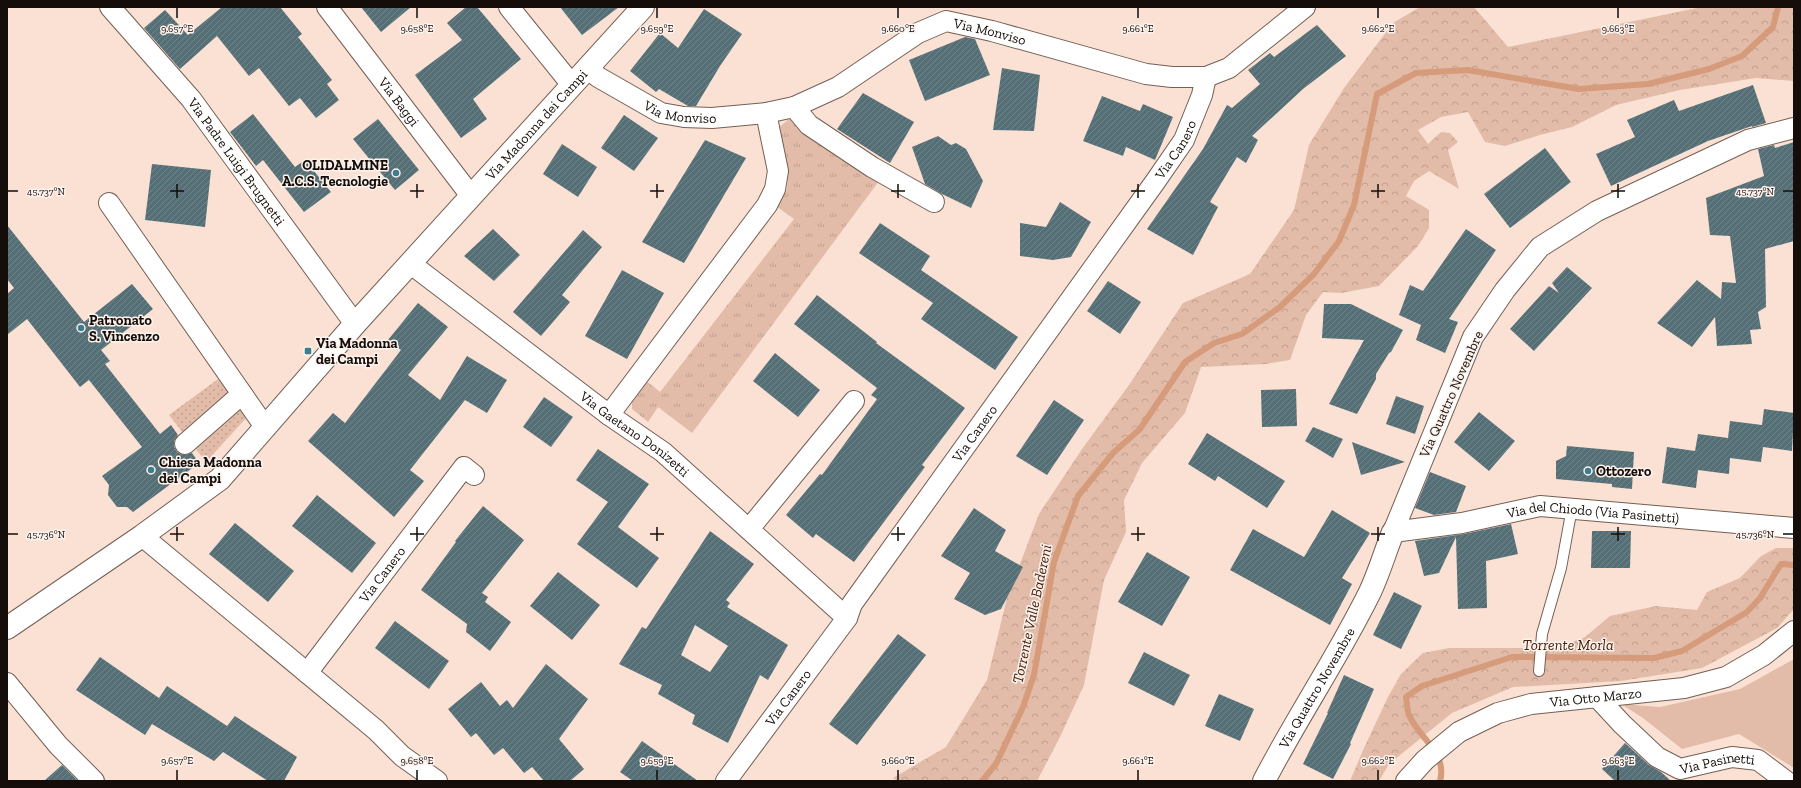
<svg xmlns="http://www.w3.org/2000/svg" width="1801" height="788" font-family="'Zilla Slab',serif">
  <defs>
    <pattern id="forest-crowns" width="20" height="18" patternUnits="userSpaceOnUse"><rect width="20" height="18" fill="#e2bca8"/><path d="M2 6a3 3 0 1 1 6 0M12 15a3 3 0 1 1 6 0" fill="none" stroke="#c1a08f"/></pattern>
    <pattern id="park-tufts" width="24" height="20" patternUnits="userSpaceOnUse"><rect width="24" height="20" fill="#e2bca8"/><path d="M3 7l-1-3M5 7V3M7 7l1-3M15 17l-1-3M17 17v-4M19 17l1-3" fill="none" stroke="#c1a08f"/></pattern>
    <pattern id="garden-dots" width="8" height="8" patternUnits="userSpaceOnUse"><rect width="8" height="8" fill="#e2bca8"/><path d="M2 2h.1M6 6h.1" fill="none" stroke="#c1a08f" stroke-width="1.8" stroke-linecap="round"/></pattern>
    <pattern id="building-hatch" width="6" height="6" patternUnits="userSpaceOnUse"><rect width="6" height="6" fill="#546f76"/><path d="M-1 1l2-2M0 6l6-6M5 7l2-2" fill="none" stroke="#728489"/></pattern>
  </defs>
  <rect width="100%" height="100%" fill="#fbe1d4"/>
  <path fill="#e2bca8" d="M1794 659V768L1739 734 1682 749 1643 718 1621 704 1660 707 1740 689Z"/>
  <g fill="url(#forest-crowns)">
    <path d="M1420 7H1474L1508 47 1702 7H1794V81L1756 78 1680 90 1616 105 1572 127 1540 135 1505 146 1485 142 1468 112 1441 117 1418 130 1428 144 1441 132 1450 133 1458 142 1448 150 1459 189 1429 171 1414 181 1406 196 1429 210V228L1418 246 1379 286 1341 293 1323 292 1306 315 1290 360 1266 364 1201 367 1185 413 1142 463 1124 500 1126 532 1104 580 1084 685 1060 737 1037 781H898L893 778 946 747 987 680 1007 598 1039 514 1082 449 1129 385 1183 303 1250 274 1294 210 1309 145 1344 88 1393 23Z"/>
    <path d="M1776 548H1794V609L1777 628 1702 668 1621 681 1513 687 1452 713 1389 764 1379 781H1350L1364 748 1388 697 1401 674 1423 653 1449 648H1558L1585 637 1610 616 1656 606 1697 610 1707 592 1740 578 1761 556Z"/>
  </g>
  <path fill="url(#park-tufts)" d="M789 119 799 122 882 177 692 433 658 407 648 422 632 409V397L644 379 660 392 794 219 776 206 787 189 788 168 777 129Z"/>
  <path fill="url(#garden-dots)" d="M218 379 248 416 206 462 169 415Z"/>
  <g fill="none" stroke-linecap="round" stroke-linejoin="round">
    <g stroke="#d69b7b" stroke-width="6">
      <path d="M982 781 996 764 1023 707 1034 675 1054 562 1078 496 1113 453 1140 429 1185 362 1214 343 1242 334 1280 307 1314 274 1339 241 1354 205 1377 94 1416 73 1468 70 1579 89 1648 84 1709 69 1742 56 1773 27 1778 7"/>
      <path d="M1440 781C1448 753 1418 737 1409 715 1407 710 1407 702 1406 697L1422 686 1512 657 1654 658 1682 651 1747 612 1760 598 1781 564 1794 565"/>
    </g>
  </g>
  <g fill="url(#building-hatch)" fill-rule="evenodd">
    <path d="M222 7H280L302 34 298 37 332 80 327 84 339 100 316 118 300 98 289 106 259 68 249 76 217 36 180 69 144 28 165 10 188 35Z"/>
    <path d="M361 7H411L381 32Z"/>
    <path d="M466 7H477L521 59 473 99 487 119 461 138 415 75 462 40 447 23Z"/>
    <path d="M560 7H619L582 35Z"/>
    <path d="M704 9 742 34 720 66 696 106H688L659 89 656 92 630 71 660 33 678 48Z"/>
    <path d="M1317 25 1346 56 1303 89 1252 136 1258 140 1246 163 1237 157 1210 202 1218 207 1193 255 1147 229 1203 149 1227 105 1232 108 1260 84 1248 70 1270 53 1274 57Z"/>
    <path d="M965 37 975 39 990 75 925 101 909 60Z"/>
    <path d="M1002 68 1040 75 1034 131 993 130Z"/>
    <path d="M1753 85 1766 123 1752 127V126L1708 141 1611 186 1596 154 1635 137 1627 120 1674 100 1679 111Z"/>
    <path d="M863 93 914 122 890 163 837 129Z"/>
    <path d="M1102 96 1140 111 1143 104 1173 117 1155 160 1126 147 1123 156 1083 141Z"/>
    <path d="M253 114 295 167 305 160 331 192 304 212 263 160 256 166 230 132Z"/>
    <path d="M624 115 658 138 634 171 601 148Z"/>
    <path d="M378 119 419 170 395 190 353 139Z"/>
    <path d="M938 136 951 145 956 143 966 149 983 181 971 208 942 194 925 184 912 147Z"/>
    <path d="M705 140 746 158 684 263 642 242Z"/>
    <path d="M1794 142V241L1765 249 1766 307 1758 312 1761 329 1750 330 1752 344 1717 346 1715 317 1692 347 1657 323 1697 280 1721 299 1722 282 1736 283 1730 236 1710 235 1706 198 1764 176 1758 149 1774 145 1775 148Z"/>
    <path d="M562 144 597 167 578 197 543 174Z"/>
    <path d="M1545 148 1571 182 1510 228 1484 194Z"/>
    <path d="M152 164 211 170 205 227 145 220Z"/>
    <path d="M1060 202 1091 222 1071 257 1053 260 1020 256V223L1046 227Z"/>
    <path d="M880 223 930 256 921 270 1018 337 995 370 921 319 933 303 859 253Z"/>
    <path d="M7 225 84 322 132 284 153 309 101 350 110 361 105 364 160 434 171 425 178 435 174 441V447L177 452 182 455 192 453 199 463 133 512 127 507H117L108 495 109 485 102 476 142 447 89 380 80 387 27 319 7 335V294L14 288 7 279Z"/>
    <path d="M493 229 520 255 494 281 464 256Z"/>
    <path d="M1466 229 1496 250 1449 319 1458 322 1445 353 1416 340 1421 325 1399 315 1410 285 1423 291Z"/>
    <path d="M583 230 602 247 562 295 570 302 541 336 513 312Z"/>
    <path d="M1567 267 1592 288 1534 351 1510 329 1549 286 1559 293 1552 283Z"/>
    <path d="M622 270 664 293 627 359 585 336Z"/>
    <path d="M1108 281 1141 302 1120 334 1087 311Z"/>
    <path d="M817 295 877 342 876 343 965 408 922 465 925 467 854 562 816 534 813 538 786 515 820 474 822 475 877 399 871 395 877 388 794 324Z"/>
    <path d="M418 303 448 327 408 375 440 400 467 356 507 380 487 413 465 400 410 470 424 481 394 517 308 441 333 413 345 423 401 350 388 340Z"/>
    <path d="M1324 304H1351L1403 330 1391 352 1389 353 1376 374V379L1357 414 1329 404 1364 340 1322 338Z"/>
    <path d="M775 353 820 390 798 417 753 381Z"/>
    <path d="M1296 389 1297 426 1262 427 1261 390Z"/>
    <path d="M1396 396 1424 406 1415 434 1386 424Z"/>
    <path d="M544 397 573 417 551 447 523 427Z"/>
    <path d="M1054 400 1084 420 1047 475 1016 456Z"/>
    <path d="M1764 409 1794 413 1792 451 1763 447 1761 462 1730 458 1729 474 1698 470 1696 488 1662 483 1667 447 1695 451 1698 434 1728 438 1730 421 1762 425Z"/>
    <path d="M1479 412 1515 441 1489 471 1454 442Z"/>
    <path d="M1313 427 1343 439 1333 458 1305 441Z"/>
    <path d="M1207 433 1285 481 1267 508 1218 476 1215 481 1188 464Z"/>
    <path d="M1352 442 1405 462 1361 475Z"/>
    <path d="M1567 446 1634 452 1632 489 1612 487V484L1556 479V461L1566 456Z"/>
    <path d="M598 449 649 484 618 527 659 558 637 588 577 544 608 502 576 480Z"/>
    <path d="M1430 472 1466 486 1456 512 1434 515 1415 508Z"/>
    <path d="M317 495 376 543 352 573 292 526Z"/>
    <path d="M483 506 524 540 482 593 488 597 485 602 511 622 490 651 466 632 467 624 421 590 456 542 455 541Z"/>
    <path d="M974 508 1006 530 995 551 1023 567 1001 609 985 615 954 599 970 573 941 556Z"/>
    <path d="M1332 510 1370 533 1342 578 1352 584 1330 625 1230 570 1253 529 1304 557Z"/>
    <path d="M235 523 294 571 268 602 209 554Z"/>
    <path d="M1511 524 1518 554 1486 561 1487 608 1458 609 1456 537 1439 573 1424 576 1415 541 1464 534Z"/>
    <path d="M710 531 754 564 726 600 730 603 727 607 788 645 768 680 760 675 728 743 692 724 695 715 658 694 662 685 619 664 642 627 646 629ZM695 625 728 646 710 672 681 655Z"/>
    <path d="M1592 531H1631L1630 568H1591Z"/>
    <path d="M1147 552 1190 577 1162 626 1118 602Z"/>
    <path d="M558 572 600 605 572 640 530 606Z"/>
    <path d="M1394 592 1422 606 1401 649 1373 635Z"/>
    <path d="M395 621 449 661 429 689 375 648Z"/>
    <path d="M898 634 926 655 857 745 829 724Z"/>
    <path d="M1144 652 1190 675 1174 706 1128 683Z"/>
    <path d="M100 657 159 698 167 686 227 726 235 716 297 757 284 781H268L223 752 214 761 152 724 145 735 76 690Z"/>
    <path d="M546 664 588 699 559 739 584 769 570 781H544L532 767 524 773 503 748 494 755 476 733 471 737 448 709 481 682 500 706 507 700 513 708Z"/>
    <path d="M1344 675 1374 689 1350 743 1351 744 1333 779 1303 764 1328 713H1327Z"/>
    <path d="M1219 694 1254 709 1240 741 1205 726Z"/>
    <path d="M642 741 698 781H633L620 772Z"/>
    <path d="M1625 743 1649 765 1661 772 1671 781H1615L1602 769Z"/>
    <path d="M62 765 78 781H44Z"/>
  </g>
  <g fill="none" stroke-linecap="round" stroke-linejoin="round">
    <g stroke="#745f54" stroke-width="12">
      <path id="lane" d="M1539 671 1542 634 1561 568 1572 508"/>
    </g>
    <g stroke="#745f54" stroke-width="22">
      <g id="street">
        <path id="s1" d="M110 7 191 99 355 324"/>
        <path id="s2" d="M327 7 471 196"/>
        <path d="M509 7 572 85"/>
        <path id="s3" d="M588 69 598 77 661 113 684 117 712 118 766 113 794 107 838 87 918 33 946 21 992 31 1146 74 1172 77H1206L1229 68 1305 7"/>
        <path d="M794 107 809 125 872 167 934 202"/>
        <path id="s4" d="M1794 128 1748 140 1597 211 1540 247 1505 290 1473 337 1393 532 1462 523 1540 506 1794 528"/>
        <path d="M109 203 265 427"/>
        <path id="s5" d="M411 264 609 415 663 452 847 618"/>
        <path d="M609 415 767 205 775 189 778 171 766 113"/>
        <path d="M185 444 242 394"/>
        <path d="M749 529 854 401"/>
        <path d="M142 536 376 730 402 756 437 781"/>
        <path id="s6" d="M307 673 464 467 474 475"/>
        <path d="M7 683 58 745 94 781"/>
        <path id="s7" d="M1597 697 1622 724 1657 757 1680 769 1732 757 1758 760 1786 781"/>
        <path id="s8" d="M726 781 847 618 852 604 1155 182 1184 140 1202 95 1206 77"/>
        <path id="s9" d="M1406 781 1425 760 1459 732 1498 713 1531 704 1684 688 1726 677 1764 655 1794 631"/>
      </g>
    </g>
    <g stroke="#745f54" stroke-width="24">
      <g id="secondary">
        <path id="s10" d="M7 628 142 536 220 479 355 324 643 7"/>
        <path id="s11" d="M1264 781C1297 717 1338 657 1370 592 1379 573 1385 552 1393 532"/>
      </g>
    </g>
    <use href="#lane" stroke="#fff" stroke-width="10"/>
    <use href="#street" stroke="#fff" stroke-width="20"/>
    <use href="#secondary" stroke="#fff" stroke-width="22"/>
  </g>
  <path fill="none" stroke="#150d09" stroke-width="1.5" d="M177 8V18M417 8V18M657 8V18M898 8V18M1138 8V18M1378 8V18M1618 8V18M177 184V198M417 184V198M657 184V198M898 184V198M1138 184V198M1378 184V198M1618 184V198M8 191H18M170 191H184M410 191H424M650 191H664M891 191H905M1131 191H1145M1371 191H1385M1611 191H1625M1783 191H1793M177 527V541M417 527V541M657 527V541M898 527V541M1138 527V541M1378 527V541M1618 527V541M8 534H18M170 534H184M410 534H424M650 534H664M891 534H905M1131 534H1145M1371 534H1385M1611 534H1625M1783 534H1793M177 770V780M417 770V780M657 770V780M898 770V780M1138 770V780M1378 770V780M1618 770V780"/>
  <g fill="#3b7e8e" stroke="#fcf2ed" stroke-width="1.5">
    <circle cx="396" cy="173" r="4"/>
    <circle cx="81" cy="328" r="4"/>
    <rect x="304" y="347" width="8" height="8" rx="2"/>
    <circle cx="151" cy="470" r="4"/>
    <circle cx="1588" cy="471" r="4"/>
  </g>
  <g text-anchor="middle" stroke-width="3" stroke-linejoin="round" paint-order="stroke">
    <g font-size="14" fill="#150d09" stroke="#fcf2ed">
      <text dy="5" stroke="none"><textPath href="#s3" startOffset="440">Via Monviso</textPath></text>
      <text dy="5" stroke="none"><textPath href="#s2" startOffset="119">Via Baggi</textPath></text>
      <text dy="5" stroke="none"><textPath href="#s3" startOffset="104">Via Monviso</textPath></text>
      <text dy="5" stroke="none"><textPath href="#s10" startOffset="735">Via Madonna dei Campi</textPath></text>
      <text dy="5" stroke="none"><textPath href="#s8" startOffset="776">Via Canero</textPath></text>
      <text dy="5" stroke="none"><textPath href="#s1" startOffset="200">Via Padre Luigi Brugnetti</textPath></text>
      <text transform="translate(1451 394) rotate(-66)" y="5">Via Quattro Novembre</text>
      <text dy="5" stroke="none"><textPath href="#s5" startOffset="281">Via Gaetano Donizetti</textPath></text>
      <text dy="5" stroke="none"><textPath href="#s8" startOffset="428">Via Canero</textPath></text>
      <text dy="5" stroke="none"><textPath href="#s4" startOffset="807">Via del Chiodo (Via Pasinetti)</textPath></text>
      <text dy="5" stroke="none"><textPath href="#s6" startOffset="124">Via Canero</textPath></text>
      <text dy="5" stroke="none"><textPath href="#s11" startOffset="107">Via Quattro Novembre</textPath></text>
      <text dy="5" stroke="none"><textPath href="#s9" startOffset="215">Via Otto Marzo</textPath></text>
      <text dy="5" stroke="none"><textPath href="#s8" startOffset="104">Via Canero</textPath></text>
      <text dy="5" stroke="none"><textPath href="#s7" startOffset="149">Via Pasinetti</textPath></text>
    </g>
    <g font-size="14" font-weight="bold" fill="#150d09" stroke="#fcf2ed" text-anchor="start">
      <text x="388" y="170" text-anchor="end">OLIDALMINE<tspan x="388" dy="16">A.C.S. Tecnologie</tspan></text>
      <text x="89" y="325">Patronato<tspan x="89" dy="16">S. Vincenzo</tspan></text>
      <text x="316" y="348">Via Madonna<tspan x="316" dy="16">dei Campi</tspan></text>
      <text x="159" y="467">Chiesa Madonna<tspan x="159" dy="16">dei Campi</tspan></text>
      <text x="1596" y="476">Ottozero</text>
    </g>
    <g font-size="15" font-style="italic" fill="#462007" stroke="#fcf2ed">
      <text transform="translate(1032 614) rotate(-78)" y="5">Torrente Valle Badereni</text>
      <text x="1568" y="650">Torrente Morla</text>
    </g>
  </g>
  <g font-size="10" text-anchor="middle" fill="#150d09" stroke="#fcf2ed" stroke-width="3" stroke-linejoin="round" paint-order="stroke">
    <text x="177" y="32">9.657°E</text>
    <text x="417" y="32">9.658°E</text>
    <text x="657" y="32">9.659°E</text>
    <text x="898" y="32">9.660°E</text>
    <text x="1138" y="32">9.661°E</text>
    <text x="1378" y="32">9.662°E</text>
    <text x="1618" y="32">9.663°E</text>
    <text x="46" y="195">45.737°N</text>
    <text x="1755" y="195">45.737°N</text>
    <text x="46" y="538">45.736°N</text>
    <text x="1755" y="538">45.736°N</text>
    <text x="177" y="764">9.657°E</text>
    <text x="417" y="764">9.658°E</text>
    <text x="657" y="764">9.659°E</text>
    <text x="898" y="764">9.660°E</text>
    <text x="1138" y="764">9.661°E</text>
    <text x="1378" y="764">9.662°E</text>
    <text x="1618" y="764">9.663°E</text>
  </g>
  <rect width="1801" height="788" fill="none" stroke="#150d09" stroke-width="16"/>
</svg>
